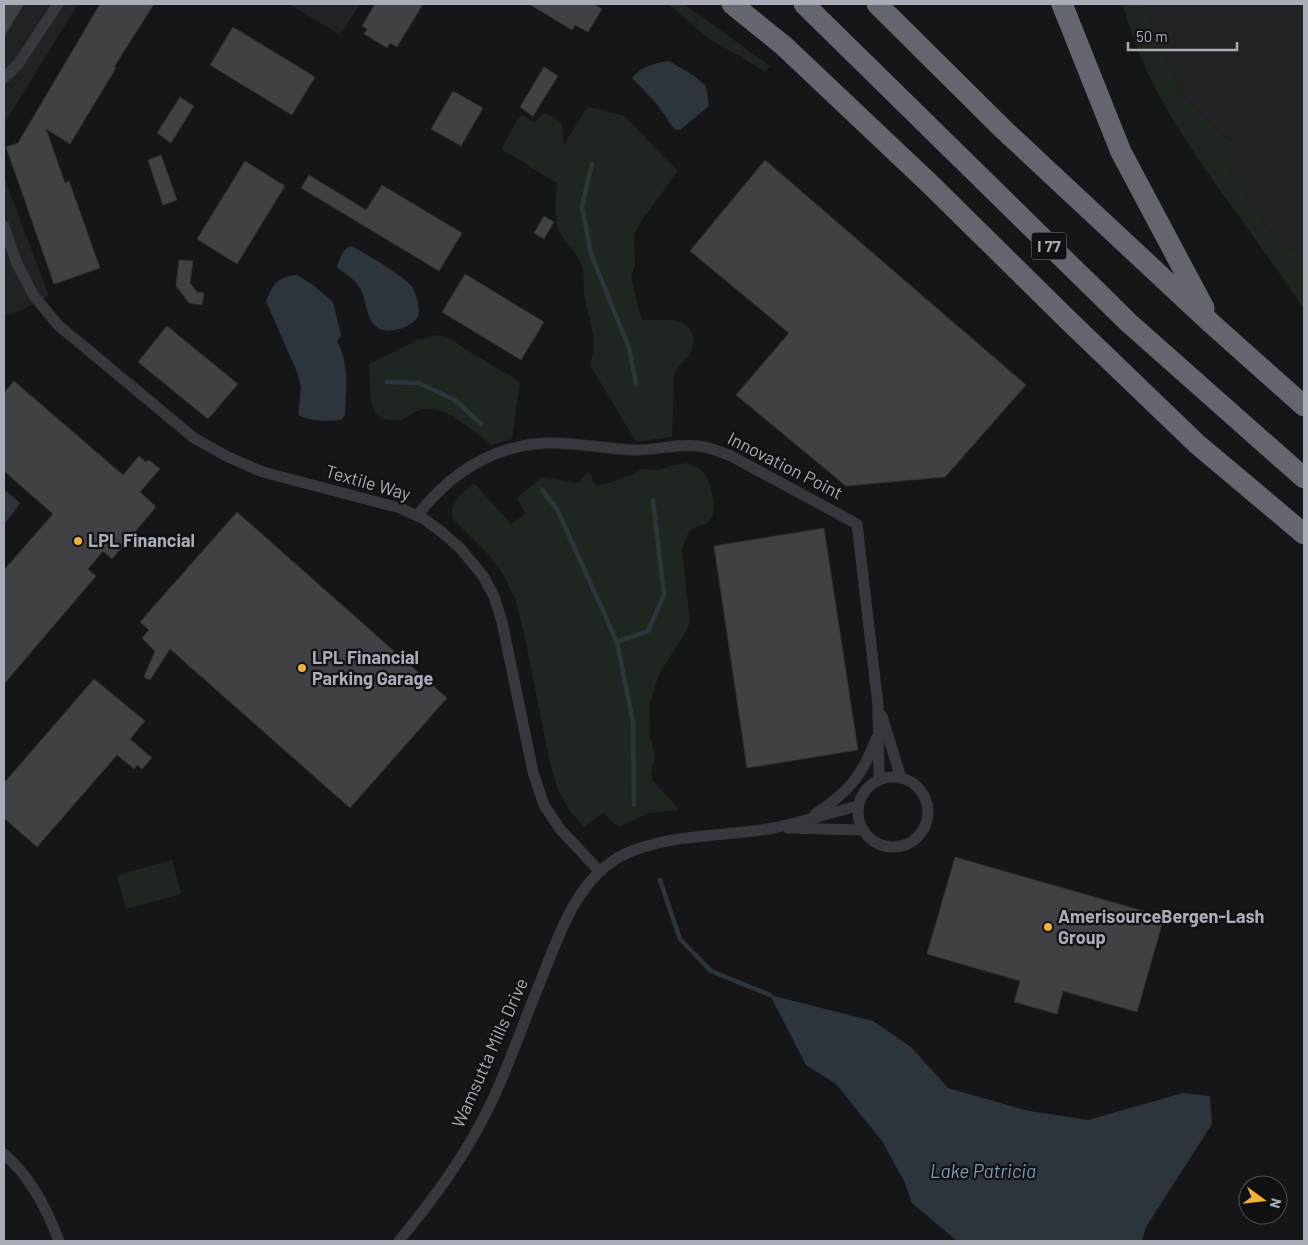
<svg xmlns="http://www.w3.org/2000/svg" width="1308" height="1245" font-family="Barlow,sans-serif">
  <rect width="100%" height="100%" fill="#161618"/>
  <g fill="#222225">
    <path d="M4 4H78L4 124Z"/>
    <path d="M289 4H360L340 35Z"/>
    <path d="M1144 4H1304V260L1266 227 1223 161 1236 144 1222 135 1183 95 1152 31Z"/>
    <path d="M4 177 49 296 20 311 4 316Z"/>
  </g>
  <g fill="#1e261f">
    <path d="M668 4H684L770 66 765 72 745 59 709 39Z"/>
    <path d="M1123 4H1144L1152 31 1183 95 1222 135 1236 144 1223 161 1266 227 1304 260V309C1279 272 1253 236 1227 200 1184 140 1141 77 1123 4Z"/>
    <path d="M590 107 624 116 678 171 642 220 634 234 635 266 631 276 639 311 642 320C658 321 685 315 692 333 694 339 694 345 691 351 686 362 678 364 674 376L672 437 636 442 590 365C599 335 588 321 584 293 583 283 585 273 581 263 576 252 567 245 561 235 553 221 556 198 557 183L501 149 521 114 532 121H535L544 113C566 123 563 123 563 146L586 109Z"/>
    <path d="M436 335C452 337 460 346 473 354 489 363 504 372 520 382L512 439 492 445C476 433 450 409 429 409 416 408 411 416 401 420 398 421 393 420 390 420 365 419 371 382 369 364L418 340Z"/>
    <path d="M687 463C694 466 702 469 706 476 711 485 719 513 709 521 707 524 702 525 698 526 687 531 684 539 682 551L690 622 686 632 659 674 650 703 649 733 655 756 651 774 652 780 680 810 648 813 619 827 603 813 584 827 570 811 559 792 550 764 525 638 516 601 504 576 488 554 453 519C448 502 463 494 474 483L511 524 526 514 517 498 542 477 579 483 585 474 591 473 593 482 599 486 632 475 641 469 659 470 674 465Z"/>
    <path d="M172 860 181 894 126 909 117 875Z"/>
  </g>
  <g fill="#2c353c">
    <path d="M669 61 693 75 706 86 709 106 680 130 674 129 657 104 632 78C643 65 653 64 669 61Z"/>
    <path d="M351 246C363 252 406 277 412 287 416 294 421 308 418 316 414 327 388 335 378 328 364 318 368 297 357 284 352 277 343 273 337 267 339 260 343 248 351 246Z"/>
    <path d="M297 275 313 285 333 302 341 335 337 341C350 366 346 387 345 415L341 420C326 421 311 422 298 415L301 387 297 372 266 301C274 283 278 277 297 275Z"/>
    <path d="M4 489 20 503 11 516 4 523Z"/>
    <path d="M770 995 873 1021 911 1047 948 1088 1029 1111 1088 1120 1183 1093 1210 1096 1212 1124 1146 1227 1142 1241H957L912 1203 904 1181 882 1141 836 1084 806 1065Z"/>
  </g>
  <g fill="none" stroke-linecap="round" stroke-linejoin="round">
    <g stroke="#2c353c" stroke-width="4.5">
      <path d="M592 164 582 206 591 254 629 348 636 384"/>
      <path d="M387 382 419 383 455 400 481 424"/>
      <path d="M542 490 557 509 617 642 633 722 634 805"/>
      <path d="M617 642 648 631 664 595 653 500"/>
      <path d="M660 880 680 939 711 971 770 995"/>
    </g>
  </g>
  <g fill="#404145" stroke="#303034">
    <path d="M4 4H24L4 37Z"/>
    <path d="M100 4H154L114 67 116 68 70 144 46 129 65 183 69 181 100 268 54 284 6 147 18 143Z"/>
    <path d="M375 4H423L397 47 390 43 387 48 364 34 367 29 362 26Z"/>
    <path d="M529 4H594L602 9 588 32 575 25 572 30Z"/>
    <path d="M233 27 315 77 292 115 210 65Z"/>
    <path d="M544 67 558 76 533 116 520 107Z"/>
    <path d="M453 91 483 108 461 146 431 129Z"/>
    <path d="M180 97 194 106 171 143 157 133Z"/>
    <path d="M161 155 177 200 163 205 148 160Z"/>
    <path d="M765 160 1026 385 945 477 846 486 736 395 789 333 690 251Z"/>
    <path d="M245 161 285 186 237 264 197 239Z"/>
    <path d="M309 175 366 210 382 185 462 233 439 271 301 188Z"/>
    <path d="M544 216 554 222 544 239 534 233Z"/>
    <path d="M179 260 193 261 190 283 197 292 204 293 202 305 189 303 176 286Z"/>
    <path d="M465 274 544 322 521 360 442 312Z"/>
    <path d="M167 326 238 384 208 419 138 362Z"/>
    <path d="M14 381 123 475 139 456 146 462 149 460 160 469 140 492 156 507 112 559 103 551 88 569 96 576 4 684V570L53 514 4 471V393Z"/>
    <path d="M237 512 447 698 350 808 170 649 150 680 144 677 155 651 142 638 149 630 140 622Z"/>
    <path d="M824 528 858 750 747 768 714 546Z"/>
    <path d="M94 679 145 721 130 739 152 758 142 769 137 765 134 769 117 755 37 847 4 818V783Z"/>
    <path d="M955 857 1164 917 1137 1012 1063 991 1057 1014 1014 1002 1020 981 927 954Z"/>
  </g>
  <g fill="none" stroke-linecap="round" stroke-linejoin="round">
    <g stroke="#37383d" stroke-width="11">
      <path d="M4 78 19 63 58 4"/>
      <path d="M4 226 17 264 34 296 58 325 194 438 228 457 263 472 400 508 424 519 443 533 461 549 483 576 494 596 502 622 533 772 544 805 560 829 600 872"/>
      <path d="M417 516C449 474 492 446 546 443 575 442 605 449 633 450 655 451 677 443 698 446 710 447 720 452 731 456L857 524 878 705 879 780"/>
      <path d="M882 716 901 778"/>
      <circle cx="893" cy="812" r="35"/>
      <path d="M815 814C849 792 862 776 876 739"/>
      <path d="M788 828 862 830"/>
      <path d="M4 1154C31 1177 47 1209 59 1241"/>
      <path d="M399 1241C434 1198 467 1154 491 1103 510 1063 524 1021 541 980 559 935 577 877 625 854 671 833 725 837 774 828 802 822 830 813 858 806"/>
    </g>
    <g stroke="#63666e" stroke-width="21">
      <path d="M732 4 784 46 930 184 1067 319 1197 444 1304 534"/>
      <path d="M804 4 1129 323 1304 478"/>
      <path d="M877 4 1003 129 1212 324 1304 406"/>
      <path d="M1062 4 1121 152 1204 308"/>
    </g>
  </g>
  <g fill="#f2b134" stroke="#111113" stroke-width="2">
    <circle cx="78" cy="541" r="5"/>
    <circle cx="302" cy="668" r="5"/>
    <circle cx="1048" cy="927" r="5"/>
  </g>
  <g text-anchor="middle" stroke-width="4.5" stroke-linejoin="round" paint-order="stroke">
    <rect fill="#111113" stroke="#7b7e86" stroke-width="1" x="1031.5" y="232.5" width="35" height="27" rx="4"/>
    <g font-size="16" font-weight="bold" fill="#a8adb8">
      <text x="1049" y="252">I 77</text>
    </g>
    <g font-size="18" fill="#a8adb8" stroke="#111113">
      <text transform="translate(785 466) rotate(27)" y="6">Innovation Point</text>
      <text transform="translate(368 483) rotate(16)" y="6">Textile Way</text>
      <text transform="translate(490 1053) rotate(-66)" y="6">Wamsutta Mills Drive</text>
    </g>
    <g font-size="18" font-weight="bold" fill="#a8adb8" stroke="#111113" text-anchor="start">
      <text x="88" y="547">LPL Financial</text>
      <text x="312" y="664">LPL Financial<tspan x="312" dy="21">Parking Garage</tspan></text>
      <text x="1058" y="923">AmerisourceBergen-Lash<tspan x="1058" dy="21">Group</tspan></text>
    </g>
    <g font-size="19" font-style="italic" fill="#7f9bb3" stroke="#111113">
      <text x="983" y="1178">Lake Patricia</text>
    </g>
  </g>
  <rect width="1308" height="1245" fill="none" stroke="#a8adb8" stroke-width="10"/>
  <g transform="translate(1263 1200) rotate(105)"><circle r="24" fill="#111113" stroke="#4d4f55"/>
  <path d="M0-4L9 19L0 12L-9 19Z" fill="#f2b134"/>
  <text y="-8" font-size="14" font-weight="bold" text-anchor="middle" fill="#a8adb8">N</text>
  </g>
  <path d="M1128 42v8h109v-8" fill="none" stroke="#a8adb8" stroke-width="2.5"/>
  <text x="1136" y="42" font-size="15" fill="#a8adb8" stroke="#111113" stroke-width="4" paint-order="stroke">50 m</text>
</svg>
